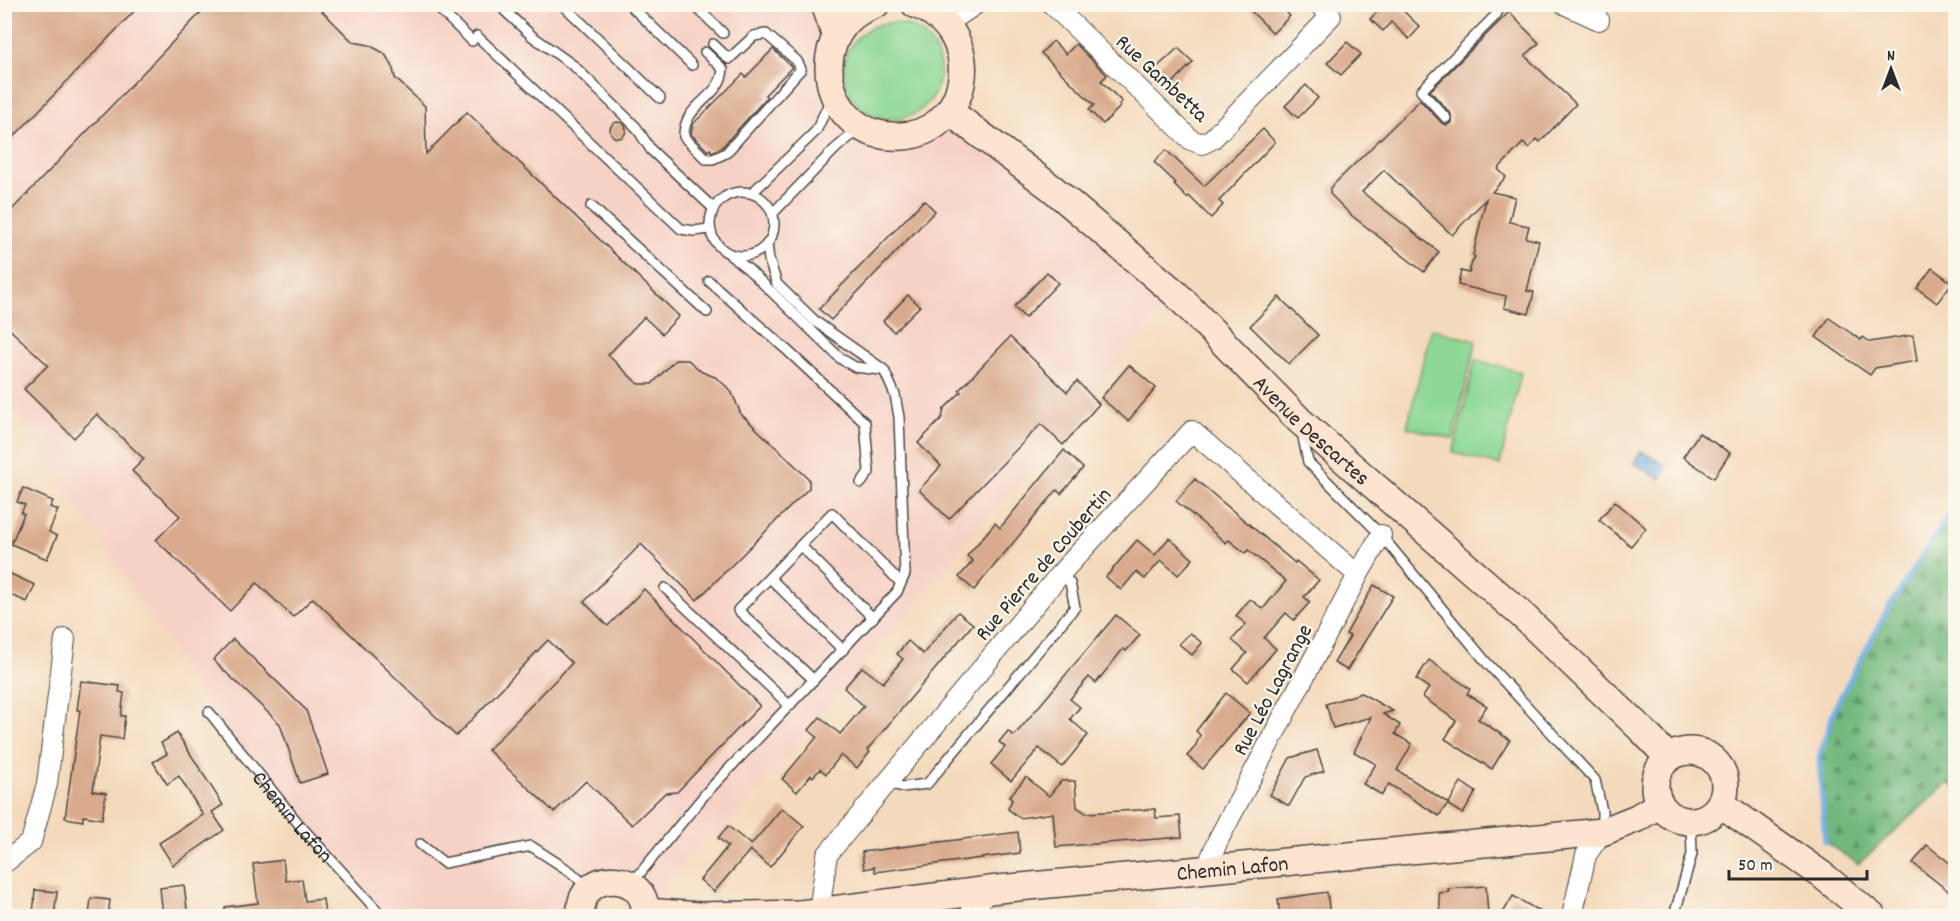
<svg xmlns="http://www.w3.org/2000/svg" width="1960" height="921" font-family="Dekko,sans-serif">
  <defs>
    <pattern id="forest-firs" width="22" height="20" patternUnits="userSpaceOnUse" patternTransform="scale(1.5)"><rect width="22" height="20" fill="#72b87e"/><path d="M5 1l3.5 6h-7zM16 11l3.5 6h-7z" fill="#5e9667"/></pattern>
    <pattern id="water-rules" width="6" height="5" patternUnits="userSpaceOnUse" patternTransform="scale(1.5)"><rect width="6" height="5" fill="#77b1e8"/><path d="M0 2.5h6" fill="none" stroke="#6290bc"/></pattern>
  </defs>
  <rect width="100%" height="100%" fill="#fbf7ec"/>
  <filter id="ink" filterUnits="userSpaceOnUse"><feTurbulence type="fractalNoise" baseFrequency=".0167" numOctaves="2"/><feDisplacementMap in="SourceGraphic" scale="12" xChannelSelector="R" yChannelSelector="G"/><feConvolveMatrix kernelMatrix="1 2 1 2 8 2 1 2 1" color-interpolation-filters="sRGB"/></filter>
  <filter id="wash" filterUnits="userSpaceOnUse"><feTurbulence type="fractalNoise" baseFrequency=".008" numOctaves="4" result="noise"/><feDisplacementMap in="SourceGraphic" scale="24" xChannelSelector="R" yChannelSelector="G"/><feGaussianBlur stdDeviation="1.35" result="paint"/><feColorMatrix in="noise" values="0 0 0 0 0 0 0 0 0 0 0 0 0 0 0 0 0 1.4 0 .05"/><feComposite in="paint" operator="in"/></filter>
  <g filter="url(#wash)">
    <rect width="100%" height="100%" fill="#f4dabc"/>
    <path fill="#f6d2c5" d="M5 5H877L830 53 833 94 877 134 949 111 1176 294 718 838 709 831 664 886 652 911 609 874 580 916H382L300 827 209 707 5 394Z"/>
    <g fill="#8dd895" stroke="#5c8260" stroke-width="1.5">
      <circle cx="892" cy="71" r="48"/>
      <path d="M1431 329 1476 341 1453 439 1407 427Z"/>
      <path d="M1475 360 1521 372 1500 465 1453 453Z"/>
    </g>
    <path fill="url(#forest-firs)" stroke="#4e7254" stroke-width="1.5" d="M1955 504V788L1948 783 1858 864 1825 842 1819 757 1835 707 1889 607Z"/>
    <path fill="url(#water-rules)" stroke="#516e8a" stroke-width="1.5" d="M1641 451 1667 467 1660 479 1634 463Z"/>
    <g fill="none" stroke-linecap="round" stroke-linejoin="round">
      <g stroke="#77b1e8" stroke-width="5">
        <path d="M1825 842 1819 757 1835 707 1889 607 1956 504"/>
        <path d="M1811 914V916"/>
      </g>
    </g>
    <g id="blocks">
      <g fill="#d9aa8c">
        <path d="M4 4H141L4 147Z"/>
        <path d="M209 4H315L353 42 369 45 384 53 392 65 395 78 425 106 426 154 467 112 679 316 662 334 644 317 608 355 638 384H652L675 360H688L702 372 715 377 726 386 732 393 741 414 809 479V488L697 600 641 544 584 602 608 626 644 589 760 706 677 792 665 793 632 825 586 781 554 812 488 750 572 663 548 640 456 736 313 598 293 617 257 583 230 611 156 540 180 516 132 471 144 459 97 414 74 438 24 389 48 365 4 324V218Z"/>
        <path d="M1244 4H1278L1290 16 1273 33Z"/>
        <path d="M1385 4H1396L1420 27 1409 39 1391 22 1383 31 1370 19Z"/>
        <path d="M1509 12 1539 43 1525 56 1576 104 1540 142 1537 139 1529 148 1523 143 1498 169 1506 177 1492 192 1515 197 1509 222 1529 226 1526 238 1539 241 1527 291 1534 292 1529 314 1504 308 1506 296 1458 285 1461 271 1469 273 1472 262 1475 257 1473 255 1486 199 1452 235 1384 170 1362 192 1439 252 1424 272 1351 215 1330 194V188L1420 100 1442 123 1447 125 1451 123V114L1430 91Z"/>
        <path d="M1053 41 1066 54 1076 44 1107 75 1101 81 1122 102 1119 104 1121 106 1103 124 1089 110 1094 105 1041 53Z"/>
        <path d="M1347 42 1361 54 1341 75 1327 63Z"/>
        <path d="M1178 48 1193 62 1168 88 1152 72Z"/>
        <path d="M773 49 792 67 765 95 767 97 722 147 712 152 710 149 708 151 691 134 693 124 743 74 746 77Z"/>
        <path d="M1306 85 1318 98 1298 118 1285 106Z"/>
        <circle cx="618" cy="130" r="8"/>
        <path d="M1263 129 1275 142 1219 201 1223 205 1211 218 1189 196 1187 198 1174 185 1176 183 1154 162 1166 150 1204 186Z"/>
        <path d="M924 200 935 211 831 320 819 309Z"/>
        <path d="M1932 268 1952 283 1937 303 1917 288Z"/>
        <path d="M1047 272 1058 283 1025 318 1014 307Z"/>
        <path d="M908 295 920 306 894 332 883 321Z"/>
        <path d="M1279 297 1318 335 1289 364 1250 326Z"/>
        <path d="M1829 318 1861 340 1863 337 1870 342 1913 335 1917 361 1875 368 1870 375 1816 337Z"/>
        <path d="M1010 337 1067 392 1077 381 1099 404 1063 445 1041 424 949 519 919 490 941 466 918 443 942 418 944 409 961 392 959 390Z"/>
        <path d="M1129 365 1156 388 1128 421 1101 398Z"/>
        <path d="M1699 433 1730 453 1714 478 1683 457Z"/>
        <path d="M1064 450 1083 468 1061 494 1057 490 974 590 959 577 973 561 967 556 995 523 1000 528Z"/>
        <path d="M1195 479 1295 563 1296 561 1319 580 1304 597 1310 602 1294 620 1286 613 1264 638 1276 649 1248 682 1233 669 1247 653 1232 640 1246 624 1236 616 1250 599 1263 609 1286 581 1248 550 1245 553 1229 540 1226 543 1176 501Z"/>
        <path d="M23 488 53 501 50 507 58 510 49 532 57 536 47 559 11 544 24 514 21 513 25 505 17 502Z"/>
        <path d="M1615 501 1646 528 1631 546 1599 520Z"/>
        <path d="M1169 538 1193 559 1178 575 1161 560 1145 579 1136 572 1121 590 1106 577 1137 540 1155 555Z"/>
        <path d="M4 571 35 585 27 602 4 592Z"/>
        <path d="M1374 585 1393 596 1347 670 1334 663 1350 636 1346 634Z"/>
        <path d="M958 612 973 624 867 750 870 752 857 768 841 755 826 774 820 769 813 777 811 775 797 792 782 779 817 737 809 730 820 717 840 734 864 706 844 688 862 667 883 683 903 659 897 654 908 641 923 654Z"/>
        <path d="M1116 615 1140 635 1126 651 1123 649 1096 683 1089 677 1070 699 1080 707 1070 719 1088 735 1062 767 1039 748 1011 781 991 764 1005 747 999 742 1008 731 1014 736Z"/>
        <path d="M1190 633 1202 643 1192 655 1179 644Z"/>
        <path d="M233 639 306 710 328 774 300 783 280 724 213 660Z"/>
        <path d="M1429 660 1470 689 1467 694 1487 706 1478 719 1510 740 1492 769 1445 739 1456 721 1423 697 1429 688 1416 679Z"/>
        <path d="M81 681 120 686 119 692 124 693 121 716H125L122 739 100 736 93 791 106 793 102 819 83 816V821L65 818 80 710H77Z"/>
        <path d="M1226 693 1250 713 1203 769 1187 756 1195 747 1200 735 1196 731Z"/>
        <path d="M1361 693 1393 711 1383 714 1400 725 1395 734 1412 744 1397 770 1448 803 1439 816 1389 784 1382 795 1363 784 1376 764 1354 752 1371 717 1333 728 1326 704Z"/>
        <path d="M177 733 223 805 212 812 224 830 173 865 159 843 203 815 179 776 167 784 153 762 167 754 161 743Z"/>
        <path d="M1317 750 1324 771 1305 777 1289 806 1270 795 1290 758Z"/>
        <path d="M1026 777 1049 796 1061 781H1075L1077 807 1086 813 1155 809 1156 818 1180 816 1182 837 1056 847 1053 813 1020 818 1008 809 1012 800 1009 797Z"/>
        <path d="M1461 782 1476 792 1463 814 1448 805Z"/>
        <path d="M782 808 804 826 770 867 750 850 714 892 700 880 728 846 718 838 728 826 751 845Z"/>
        <path d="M1018 832 1020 853 875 872 874 867 864 869 862 852Z"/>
        <path d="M1927 845 1956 868V897L1913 863Z"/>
        <path d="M283 860 286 881 302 879 305 901 323 899 325 916H225V907L258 903 253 864Z"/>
        <path d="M184 885 187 909 184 916H163L160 888Z"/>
        <path d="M1486 886 1488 916H1441L1439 893 1449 892 1448 889Z"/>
        <path d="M35 890 57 892 54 916H33Z"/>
        <path d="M1327 892 1330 916H1280L1278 899Z"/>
        <path d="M1513 896 1548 916H1501Z"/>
        <path d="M91 898 110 900 108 916H89Z"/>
      </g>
    </g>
  </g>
  <g filter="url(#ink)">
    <use href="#blocks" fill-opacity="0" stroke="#494541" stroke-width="1.5"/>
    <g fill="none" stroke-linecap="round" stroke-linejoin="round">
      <g stroke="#494541" stroke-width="12">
        <g id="lane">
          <path d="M434 4 472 41"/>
          <path d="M562 4 660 98"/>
          <path d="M629 4 692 65"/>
          <path d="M693 4 723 33"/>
          <path d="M505 11 532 36 574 66 636 127 651 150 713 208"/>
          <path d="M1599 20 1603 4"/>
          <path d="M477 36 681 229 694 231 709 229"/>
          <path d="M705 52 723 69C721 99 683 103 684 137L706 159H713L726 153 801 69 797 61 766 34 754 36 729 59 713 44"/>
          <path d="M1446 118 1421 91 1496 15 1501 4"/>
          <circle cx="742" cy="224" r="32"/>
          <path d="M752 193 816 131 831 99"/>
          <path d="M591 206 707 312"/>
          <path d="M773 213 835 149 859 129"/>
          <path d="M731 256 748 269 841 359 855 367 881 370"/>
          <path d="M709 281 789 352 865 423 869 472 861 483"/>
          <path d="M1302 432 1308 462 1381 535 1487 663 1595 780 1602 811V828"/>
          <path d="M801 546 873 618"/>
          <path d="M770 578 843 650"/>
          <path d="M665 588 790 706"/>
          <path d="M814 680 738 610 832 513 901 583"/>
          <path id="s1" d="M209 712 298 823 382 916"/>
          <path d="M887 783 903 787 927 784 1075 607 1070 583 1061 573"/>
          <path d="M420 844 444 863 531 846 571 872 588 888"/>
          <path d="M632 883 706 793 897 592 905 574 899 417 895 395 884 370 816 322 777 284 769 260 767 244"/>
          <path d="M1674 916 1692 854 1691 822"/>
        </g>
      </g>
      <g stroke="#494541" stroke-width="22">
        <g id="street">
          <path d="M1052 4 1191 140 1202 144 1212 139 1331 16 1319 4"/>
          <path d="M1564 4 1599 20"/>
          <path d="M946 24 976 4"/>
          <path d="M4 863 31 842 47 784 65 639"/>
          <path d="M1207 868 1218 840 1358 575 1381 535"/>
          <path d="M819 912 827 855 1061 573 1192 431 1358 575"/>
          <path d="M969 916 988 890"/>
          <path d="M1572 916 1586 855 1602 832"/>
        </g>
      </g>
      <g stroke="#494541" stroke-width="30">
        <g id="secondary">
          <path d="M825 4 836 36"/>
          <path d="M876 4C805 26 818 131 891 136 969 142 992 33 915 4"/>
          <path id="s2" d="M949 111 1053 189 1176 294 1300 421 1523 616 1643 731 1669 758"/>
          <circle cx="1690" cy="786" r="35"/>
          <path d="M1721 804 1822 875 1872 916"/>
          <path d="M646 912 699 916 799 914"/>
          <path d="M581 916C576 868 650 869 645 916"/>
          <path id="s3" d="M785 916 998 889 1602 832 1637 818 1660 804"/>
        </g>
      </g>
      <use href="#lane" stroke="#fff" stroke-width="9"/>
      <use href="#street" stroke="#fff" stroke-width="20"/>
      <use href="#secondary" stroke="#fde4d1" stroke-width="27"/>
    </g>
  </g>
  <g text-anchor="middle" stroke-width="4.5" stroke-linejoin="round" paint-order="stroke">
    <g font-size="22" fill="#2b2b2b" stroke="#fbf7ec">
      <text transform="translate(1163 77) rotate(43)" y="8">Rue Gambetta</text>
      <text dy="8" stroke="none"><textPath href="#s2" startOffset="484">Avenue Descartes</textPath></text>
      <text transform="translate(1042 563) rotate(-49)" y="8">Rue Pierre de Coubertin</text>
      <text transform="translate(1271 689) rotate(-62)" y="8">Rue Léo Lagrange</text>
      <text dy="8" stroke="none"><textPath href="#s1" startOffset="134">Chemin Lafon</textPath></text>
      <text dy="8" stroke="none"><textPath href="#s3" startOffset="450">Chemin Lafon</textPath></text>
    </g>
  </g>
  <rect width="1960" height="921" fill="none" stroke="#fbf7ec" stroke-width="24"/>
  <g transform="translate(1891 69)" stroke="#fbf7ec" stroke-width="4.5" paint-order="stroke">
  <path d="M0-4.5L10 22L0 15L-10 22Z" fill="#2b2b2b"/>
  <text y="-9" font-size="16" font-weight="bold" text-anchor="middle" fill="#2b2b2b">N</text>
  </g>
  <path d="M1729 870v9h138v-9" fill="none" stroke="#2b2b2b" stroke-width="3"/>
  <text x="1738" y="870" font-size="18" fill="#2b2b2b" stroke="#fbf7ec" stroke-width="4.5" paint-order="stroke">50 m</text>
</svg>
